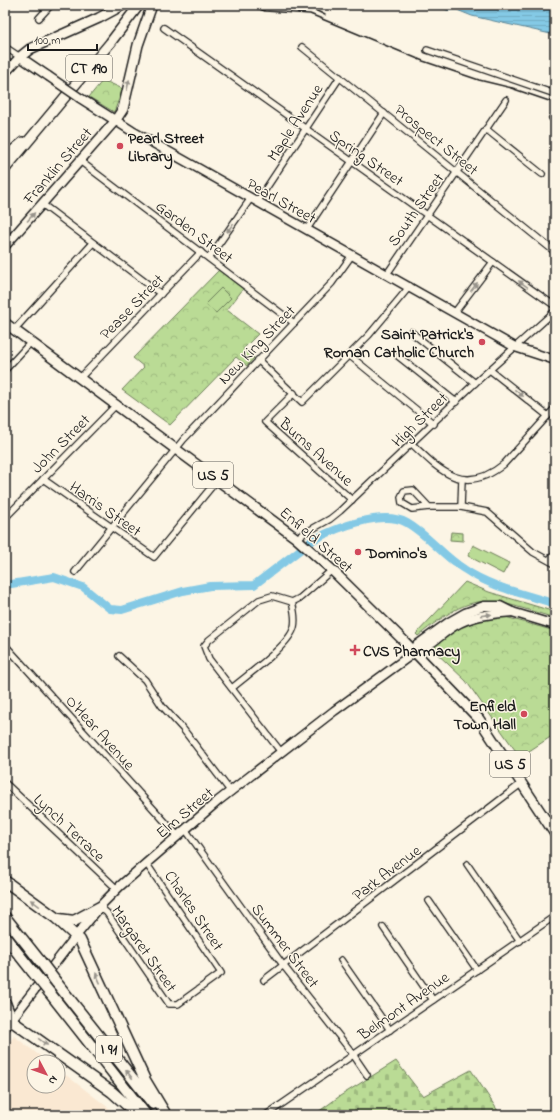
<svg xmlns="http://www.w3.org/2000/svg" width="560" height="1120" font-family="'Indie Flower',sans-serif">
  <defs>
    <pattern id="cemetery-stones" width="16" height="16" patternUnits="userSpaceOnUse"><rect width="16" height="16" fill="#badb95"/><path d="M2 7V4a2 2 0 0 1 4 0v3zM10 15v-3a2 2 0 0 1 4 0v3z" fill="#9fbb80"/></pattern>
    <pattern id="park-crowns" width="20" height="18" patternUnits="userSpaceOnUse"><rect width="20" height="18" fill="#badb95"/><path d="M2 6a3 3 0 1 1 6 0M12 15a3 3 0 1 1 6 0" fill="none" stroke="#9fbb80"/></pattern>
    <pattern id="water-rules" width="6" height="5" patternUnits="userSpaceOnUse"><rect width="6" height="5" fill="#84c9e5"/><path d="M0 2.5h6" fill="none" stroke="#71acc4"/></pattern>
  </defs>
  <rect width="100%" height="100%" fill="#fcf5e5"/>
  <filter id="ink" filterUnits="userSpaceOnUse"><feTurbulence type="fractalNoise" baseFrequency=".025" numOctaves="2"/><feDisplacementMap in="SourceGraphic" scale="8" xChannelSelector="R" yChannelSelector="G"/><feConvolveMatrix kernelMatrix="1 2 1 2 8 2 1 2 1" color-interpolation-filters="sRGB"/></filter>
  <g filter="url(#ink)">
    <path fill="#fae8d2" d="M14 1036 48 1062H34V1086H58V1069L118 1115H5V1048Z"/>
    <path fill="url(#cemetery-stones)" stroke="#6b7c58" d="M396 1061 423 1096 471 1070 498 1111 493 1115H314L340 1096Z"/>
    <g fill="url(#park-crowns)" stroke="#6b7c58">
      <path d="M103 80 123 89 114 112 89 97Z"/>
      <path d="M219 270 243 289 227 310 258 334 243 349 254 358 247 366 236 357 170 425 122 390 144 367 133 358Z"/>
      <path d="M451 532 463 533V541L450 540Z"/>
      <path d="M465 582 489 592 555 612V618C487 598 477 588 418 636L416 634Z"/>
      <path d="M502 616 555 631V734L520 757 466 681 430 647 465 623Z"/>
    </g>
    <g fill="#badb95" stroke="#6b7c58">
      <path d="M221 288 231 298 216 313 205 304Z"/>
      <path d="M473 545 509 563 503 574 468 556Z"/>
    </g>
    <path fill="url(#water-rules)" stroke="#5a8495" d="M437 5H555V35L472 16 457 10H447Z"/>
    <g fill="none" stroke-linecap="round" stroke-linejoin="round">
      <path stroke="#84c9e5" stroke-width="8" d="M5 585 54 577 83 587 110 609 122 610 183 591 210 586 254 585 313 540C336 528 383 509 407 523 428 535 443 556 464 569 490 587 525 594 555 604"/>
      <g stroke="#1c1c1c" stroke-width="8">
        <g id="street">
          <path d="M39 18 51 5"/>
          <path d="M164 28 555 306"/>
          <path d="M5 47 20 57"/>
          <path d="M302 47 555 252"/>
          <path d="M427 50 555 94"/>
          <path d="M552 118 555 116"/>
          <path d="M486 129 542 174"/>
          <path d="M80 161 294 323"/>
          <path d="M257 202 340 77"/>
          <path d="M42 204 161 294"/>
          <path d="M307 229 384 113"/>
          <path d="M209 258 251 198"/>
          <path d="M387 274 506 100"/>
          <path d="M455 312 493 262"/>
          <path d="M14 330 93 243"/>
          <path d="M411 332 475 383"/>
          <path d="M349 355 434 424"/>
          <path d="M398 356 456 402"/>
          <path d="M258 360 302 402 369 335 410 286"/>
          <path d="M5 370 31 342"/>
          <path d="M490 370 548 416"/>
          <path d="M80 378 201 252"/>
          <path d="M294 393 265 422 352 500"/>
          <path d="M412 444C441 472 465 496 504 464L555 408"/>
          <path d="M43 479 154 557 218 479"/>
          <path d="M429 507 413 490 404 491 401 497 402 503 412 509 429 507H461L487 512 533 552 555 564"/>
          <path d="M461 507 462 479"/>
          <path d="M5 518 117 404"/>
          <path d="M296 538 330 519 340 511 475 383 555 311"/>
          <path d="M549 560 555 553"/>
          <path d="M75 572 184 439 332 283 352 255"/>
          <path d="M292 602 300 598 332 570"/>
          <path d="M5 645 178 836"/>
          <path d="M119 656 145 680 162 706 183 729 231 792"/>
          <path d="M232 688C247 675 290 645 294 627 296 619 294 610 292 602"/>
          <path d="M281 752 209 659 204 646 209 640 259 600 272 596 292 602"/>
          <path d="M5 783 117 889"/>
          <path d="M185 829 283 965 350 1050 367 1075"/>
          <path d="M467 864 520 941"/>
          <path d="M429 901 477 970"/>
          <path d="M100 907 107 913 169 1004H178L221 973 146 863"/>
          <path d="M383 927 433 1000"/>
          <path d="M341 960 390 1030"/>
          <path d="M264 980 522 783"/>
          <path d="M266 1115 555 916"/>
        </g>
      </g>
      <g stroke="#1c1c1c" stroke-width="11">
        <g id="secondary">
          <path d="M5 73 20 57 48 76"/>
          <path d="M80 98 132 131 515 347 555 360"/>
          <path d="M5 246 115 121"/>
          <path d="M415 652 417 645 449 622 465 613 484 606H500L512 612 555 625"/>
          <path d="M5 1028 76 936 103 903 120 886 218 801 334 711 415 652C430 647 441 634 454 626 472 615 491 614 512 612"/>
        </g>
      </g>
      <g stroke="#1c1c1c" stroke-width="12">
        <g id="primary">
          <path d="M20 57 30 49 99 18 123 5"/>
          <path d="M115 121 123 109 138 45 152 5"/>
          <path d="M5 157 23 142"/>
          <path d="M5 169 110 43 139 5"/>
          <path d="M5 323 296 538 332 570 404 641 479 719 555 834"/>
        </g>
      </g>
      <g stroke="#1c1c1c" stroke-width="13">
        <g id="highway">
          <path d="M5 881 56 918 80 940 145 1080 166 1115"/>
          <path d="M5 917 40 961"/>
          <path d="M59 919 74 921 100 907"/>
          <path d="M5 937 32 971"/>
          <path d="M56 982 153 1104"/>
          <path d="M49 992 146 1115"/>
          <path d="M5 1003 11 1018 16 1024 112 1092 138 1115"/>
        </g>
      </g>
      <use href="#street" stroke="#fcf5e5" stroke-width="5.5"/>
      <use href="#secondary" stroke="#fcf5e5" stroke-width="8"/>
      <use href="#primary" stroke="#fcf5e5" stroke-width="9"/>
      <use href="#highway" stroke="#fcf5e5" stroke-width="10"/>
      <g stroke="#1c1c1c" stroke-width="1.5">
        <path d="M248 5 265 11 310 14 423 61 479 80 516 89"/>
        <path d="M305 5 325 15"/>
        <path d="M511 88 555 103"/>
      </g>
      <g stroke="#1c1c1c" stroke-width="11" stroke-linecap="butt">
        <path id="secondary-bridge" d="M48 76 80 98"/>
      </g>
      <g stroke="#1c1c1c" stroke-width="13" stroke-linecap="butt">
        <g id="highway-bridge">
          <path d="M40 961 56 982"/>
          <path d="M32 971 49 992"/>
        </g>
      </g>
      <use href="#secondary-bridge" stroke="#fcf5e5" stroke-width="8"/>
      <use href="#highway-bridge" stroke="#fcf5e5" stroke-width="10"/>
    </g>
    <defs><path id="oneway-solid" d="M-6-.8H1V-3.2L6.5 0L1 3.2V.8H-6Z"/></defs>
    <g fill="#97938b">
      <use href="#oneway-solid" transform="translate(128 85) rotate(-78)"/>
      <use href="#oneway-solid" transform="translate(31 217) rotate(-49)"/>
      <use href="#oneway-solid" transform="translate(230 228) rotate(126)"/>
      <use href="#oneway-solid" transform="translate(523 284) rotate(-145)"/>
      <use href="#oneway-solid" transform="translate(474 287) rotate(-53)"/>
      <use href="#oneway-solid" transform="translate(519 393) rotate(38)"/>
      <use href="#oneway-solid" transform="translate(486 615) rotate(-7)"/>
      <use href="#oneway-solid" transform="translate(35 903) rotate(-144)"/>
      <use href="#oneway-solid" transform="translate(98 978) rotate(-114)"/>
      <use href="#oneway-solid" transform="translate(43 1042) rotate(36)"/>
      <use href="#oneway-solid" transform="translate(129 1074) rotate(-128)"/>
    </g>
  </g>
  <g fill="#d1495b" stroke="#fcf5e5" stroke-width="1.5">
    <circle cx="120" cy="146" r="4"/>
    <circle cx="482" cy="342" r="4"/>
    <circle cx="358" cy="552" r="4"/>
    <path d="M353 644h4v4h4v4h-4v4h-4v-4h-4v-4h4z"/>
    <circle cx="524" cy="714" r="4"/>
  </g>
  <g text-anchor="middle" stroke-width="3" stroke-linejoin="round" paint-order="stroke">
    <g fill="#fcf5e5" stroke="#5f5d58" stroke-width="1">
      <rect x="66" y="55" width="46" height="26" rx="3"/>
      <rect x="193" y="462" width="40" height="26" rx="3"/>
      <rect x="490" y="751" width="40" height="26" rx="3"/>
      <rect x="96" y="1036" width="26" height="26" rx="3"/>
    </g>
    <g font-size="15" font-weight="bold" fill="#1c1c1c">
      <text x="89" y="73">CT 190</text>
      <text x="213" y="480">US 5</text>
      <text x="510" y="769">US 5</text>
      <text x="109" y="1054">I 91</text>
    </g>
    <g font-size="16" fill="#1c1c1c" stroke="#fcf5e5">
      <text transform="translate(294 122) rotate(-57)" y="6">Maple Avenue</text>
      <text transform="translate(437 139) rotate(39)" y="6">Prospect Street</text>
      <text transform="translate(367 157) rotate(35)" y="6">Spring Street</text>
      <text transform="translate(57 165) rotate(-49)" y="6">Franklin Street</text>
      <text transform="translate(282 200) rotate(29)" y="6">Pearl Street</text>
      <text transform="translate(415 209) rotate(-55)" y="6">South Street</text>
      <text transform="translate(195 231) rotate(37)" y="6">Garden Street</text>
      <text transform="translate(131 306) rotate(-46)" y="6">Pease Street</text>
      <text transform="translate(256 344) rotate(-46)" y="6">New King Street</text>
      <text transform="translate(419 419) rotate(-44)" y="6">High Street</text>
      <text transform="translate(60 443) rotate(-45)" y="6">John Street</text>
      <text transform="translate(317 451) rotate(42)" y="6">Burns Avenue</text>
      <text transform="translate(106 508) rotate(35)" y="6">Harris Street</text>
      <text transform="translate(317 539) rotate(41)" y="6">Enfield Street</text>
      <text transform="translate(101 732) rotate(48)" y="6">O'Hear Avenue</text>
      <text transform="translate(184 812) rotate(-40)" y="6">Elm Street</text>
      <text transform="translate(70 827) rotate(43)" y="6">Lynch Terrace</text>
      <text transform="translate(386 872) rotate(-37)" y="6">Park Avenue</text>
      <text transform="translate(195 910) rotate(56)" y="6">Charles Street</text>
      <text transform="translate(286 945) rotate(53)" y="6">Summer Street</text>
      <text transform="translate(145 948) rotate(55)" y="6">Margaret Street</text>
      <text transform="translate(403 1005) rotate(-35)" y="6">Belmont Avenue</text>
    </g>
    <g font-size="16" font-weight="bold" fill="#1c1c1c" stroke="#fcf5e5" text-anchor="start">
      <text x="128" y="143">Pearl Street<tspan x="128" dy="18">Library</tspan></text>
      <text x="474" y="339" text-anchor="end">Saint Patrick's<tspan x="474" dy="18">Roman Catholic Church</tspan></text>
      <text x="366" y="558">Domino's</text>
      <text x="363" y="656">CVS Pharmacy</text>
      <text x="516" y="711" text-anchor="end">Enfield<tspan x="516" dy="18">Town Hall</tspan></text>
    </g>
  </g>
  <rect width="560" height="1120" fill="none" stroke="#fcf5e5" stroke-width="20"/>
  <rect x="10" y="10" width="540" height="1100" fill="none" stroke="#1c1c1c" stroke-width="1.5" filter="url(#ink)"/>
  <g transform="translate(46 1074) rotate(131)"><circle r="19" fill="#fcf5e5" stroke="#a29e95"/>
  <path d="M0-3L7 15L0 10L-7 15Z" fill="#d1495b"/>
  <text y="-6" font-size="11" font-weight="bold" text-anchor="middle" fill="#1c1c1c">N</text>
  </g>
  <path d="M28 44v6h69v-6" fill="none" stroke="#1c1c1c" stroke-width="2"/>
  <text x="34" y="44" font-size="12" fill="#1c1c1c" stroke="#fcf5e5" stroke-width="3" paint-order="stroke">100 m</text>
</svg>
